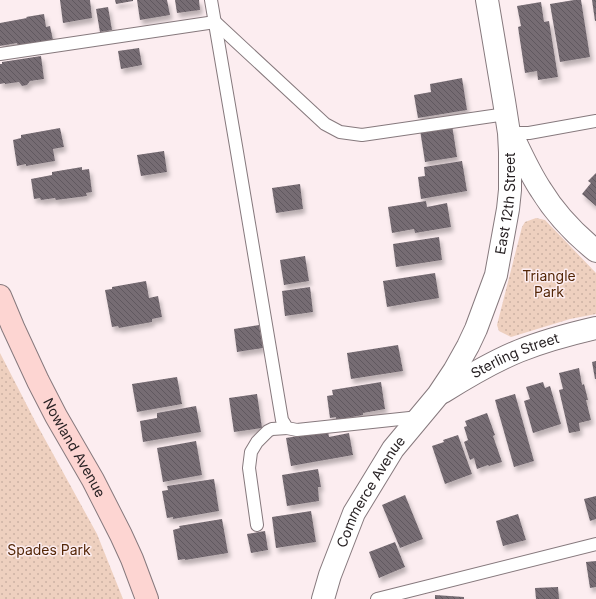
<svg xmlns="http://www.w3.org/2000/svg" width="596" height="599" font-family="Inter,sans-serif">
  <defs>
    <pattern id="park-dots" width="8" height="8" patternUnits="userSpaceOnUse"><rect width="8" height="8" fill="#eed0bf"/><path d="M2 2h.1M6 6h.1" fill="none" stroke="#ccb2a4" stroke-width="1.8" stroke-linecap="round"/></pattern>
    <pattern id="building-back-hatch" width="6" height="6" patternUnits="userSpaceOnUse"><rect width="6" height="6" fill="#766c73"/><path d="M-1 5l2 2M0 0l6 6M5-1l2 2" fill="none" stroke="#61585e"/></pattern>
    <filter id="shadow"><feDropShadow dx="2.5" dy="4.5" stdDeviation="2" flood-color="#0004"/></filter>
  </defs>
  <rect width="100%" height="100%" fill="#fcedf0"/>
  <g fill="url(#park-dots)">
    <path d="M536 218 545 220 596 273V314L570 319 511 337 499 331 497 325 522 227 525 222Z"/>
    <path d="M0 353 36 423 97 534 123 599H0Z"/>
  </g>
  <g fill="url(#building-back-hatch)" filter="url(#shadow)">
    <path d="M60 0H90L92 18 63 23Z"/>
    <path d="M115 0H133V1L116 4Z"/>
    <path d="M137 0H167L170 15 140 20Z"/>
    <path d="M175 0H199L200 10 177 13Z"/>
    <path d="M574 0H581L590 57 560 62 550 4Z"/>
    <path d="M592 0H596V21H595Z"/>
    <path d="M541 2 544 22 549 21 558 77 538 80 537 71 525 73 518 27 521 26 517 6Z"/>
    <path d="M108 7 112 30 100 32 96 9Z"/>
    <path d="M44 14 46 27 50 26 53 40 18 46 17 43 0 46V23L27 18 26 17Z"/>
    <path d="M139 48 142 65 121 69 118 51Z"/>
    <path d="M41 56 44 79 30 81 27 85 22 86 19 82 5 84V83L0 84V64H2V62Z"/>
    <path d="M462 78 467 110 418 118 414 95 431 92 430 84Z"/>
    <path d="M452 125 457 157 425 162 420 130Z"/>
    <path d="M60 128 64 147 53 149 55 161 26 166V164L17 166 13 140 21 138V135Z"/>
    <path d="M164 151 167 172 141 176 137 155Z"/>
    <path d="M462 161 467 191 421 199 418 177 425 176 424 167Z"/>
    <path d="M82 167V170L89 169 92 192 86 193 87 196 56 200 55 198 41 200 40 198 34 199 31 179 52 175V172Z"/>
    <path d="M596 173V206L582 194 591 183 588 181Z"/>
    <path d="M300 184 303 209 276 213 272 188Z"/>
    <path d="M426 201 427 207 447 203 451 227 415 233 414 229 392 233 388 207Z"/>
    <path d="M439 237 442 260 396 267 393 244Z"/>
    <path d="M305 256 309 281 284 285 280 260Z"/>
    <path d="M435 273 439 298 387 307 383 281Z"/>
    <path d="M146 281 149 298 158 296 162 317 152 319V322L119 328 118 326 112 327 105 290 112 289V287Z"/>
    <path d="M310 287 313 312 285 316 282 291Z"/>
    <path d="M259 325 263 348 237 352 234 329Z"/>
    <path d="M398 345 403 371 351 379 347 353Z"/>
    <path d="M596 361V379H595L592 362Z"/>
    <path d="M579 368 582 385 584 384 588 400H586L591 420 579 423 580 431 569 433 559 390 563 389 559 373Z"/>
    <path d="M177 377 182 404 137 412 132 384Z"/>
    <path d="M381 382 385 409 363 413V415L336 420V417L330 418 327 396 333 395 332 390Z"/>
    <path d="M543 382 545 388 550 386 561 424 533 433 524 401 530 399 526 387Z"/>
    <path d="M257 394 262 428 234 432 229 398Z"/>
    <path d="M515 394 534 461 514 467 495 400Z"/>
    <path d="M196 406 201 432 143 442 140 421 157 418V413Z"/>
    <path d="M487 413 495 435 493 436 502 462 489 466 488 465 477 469 474 458 470 460 464 442 468 440 464 427 467 426 465 421Z"/>
    <path d="M328 431 329 437 349 433 353 455 291 466 286 438Z"/>
    <path d="M458 435 472 474 445 484 432 446 444 442 443 440Z"/>
    <path d="M196 441 202 475 163 482 157 448Z"/>
    <path d="M318 469 321 487H318L319 501 287 506 282 475Z"/>
    <path d="M214 479 219 511 173 519V517L167 518 162 491 168 490 167 486Z"/>
    <path d="M405 495 423 539 400 548 382 505Z"/>
    <path d="M596 496V519L590 521 584 499Z"/>
    <path d="M311 511 316 542 276 548 272 517Z"/>
    <path d="M518 514 526 540 503 546 496 521Z"/>
    <path d="M222 519 228 553 185 560V559L178 560 173 530 180 528 179 526Z"/>
    <path d="M265 531 268 550 251 553 247 534Z"/>
    <path d="M395 542 405 567 379 578 369 552Z"/>
    <path d="M596 561V587L590 588 586 562Z"/>
    <path d="M558 587 559 599H536L535 588Z"/>
    <path d="M435 595 464 597V599H435Z"/>
  </g>
  <g fill="none" stroke-linecap="round" stroke-linejoin="round">
    <g stroke="#86797d" stroke-width="14">
      <g id="lane">
        <path d="M211 0 236 146 282 420 287 428 297 430 419 417"/>
        <path d="M0 54 215 22 325 124 340 132 362 135 506 114"/>
        <path d="M509 133H529L596 121"/>
        <path d="M257 525 249 468 251 452 257 442 268 431 272 429 287 428"/>
        <path d="M377 599 596 544"/>
      </g>
    </g>
    <g stroke="#86797d" stroke-width="24">
      <g id="street">
        <path d="M511 136 515 141C523 158 531 175 541 190 555 213 575 234 596 251"/>
        <path id="s1" d="M443 392C467 377 492 362 519 351 544 341 570 334 596 328"/>
        <path id="s2" d="M323 599 330 575 354 513 393 449 438 395 454 371 468 346 476 329 496 275 508 209 510 190V152L509 133 504 101 487 0"/>
      </g>
    </g>
    <g stroke="#86797d" stroke-width="24">
      <g id="secondary">
        <path id="s3" d="M0 296 13 327 38 381 56 416 93 480 121 535 132 559 147 599"/>
      </g>
    </g>
    <use href="#lane" stroke="#fff" stroke-width="12"/>
    <use href="#street" stroke="#fff" stroke-width="22"/>
    <use href="#secondary" stroke="#fdd5d2" stroke-width="22"/>
  </g>
  <g text-anchor="middle" stroke-width="3" stroke-linejoin="round" paint-order="stroke">
    <g font-size="14" fill="#251f21" stroke="#fcedf0">
      <text dy="5" stroke="none"><textPath href="#s2" startOffset="443">East 12th Street</textPath></text>
      <text dy="5" stroke="none"><textPath href="#s1" startOffset="81">Sterling Street</textPath></text>
      <text dy="5" stroke="none"><textPath href="#s3" startOffset="169">Nowland Avenue</textPath></text>
      <text dy="5" stroke="none"><textPath href="#s2" startOffset="118">Commerce Avenue</textPath></text>
    </g>
    <g font-size="14" fill="#542707" stroke="#fcedf0">
      <text x="549" y="281">Triangle<tspan x="549" dy="16">Park</tspan></text>
      <text x="49" y="555">Spades Park</text>
    </g>
  </g>
</svg>
